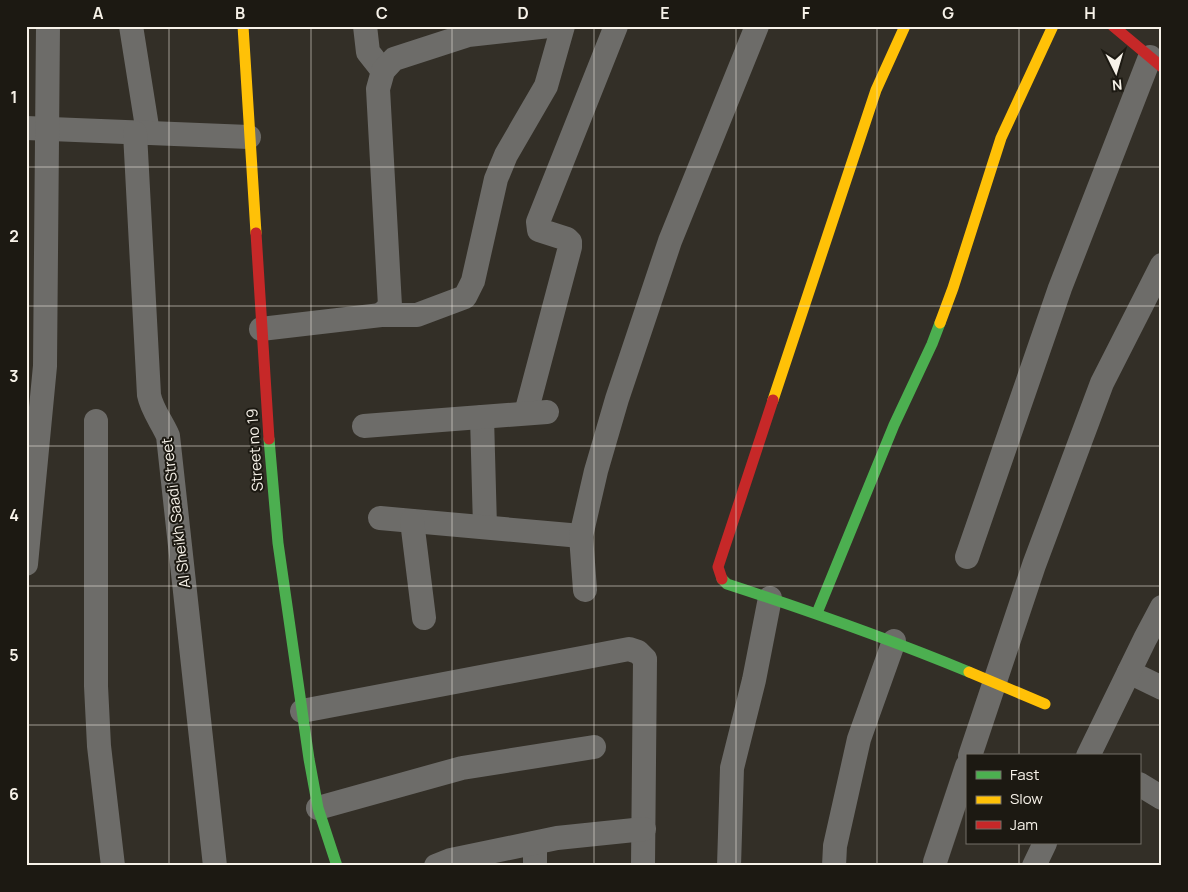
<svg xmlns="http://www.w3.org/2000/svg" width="1188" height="892" font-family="Manrope,sans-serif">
  <rect width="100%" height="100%" fill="#332f27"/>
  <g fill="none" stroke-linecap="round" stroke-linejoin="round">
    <g stroke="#6d6c69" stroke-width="24">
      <path d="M131 26 148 133"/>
      <path d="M365 26 368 52 383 71"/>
      <path d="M26 128 249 137"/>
      <path d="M135 133 149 395C152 410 162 422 168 436L215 866"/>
      <path d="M381 315 390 306 378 89 383 71 394 59 468 35 549 26"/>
      <path d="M261 329 381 315H417L465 297 473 281 496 179 506 155 546 86 563 26"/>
      <path d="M526 413 570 247V242L567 239 539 230 538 222 616 26"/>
      <path d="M482 417 485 527"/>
      <path d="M96 421V686L99 746 113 866"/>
      <path d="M364 426 547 412"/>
      <path d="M380 518 581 536"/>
      <path d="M412 521 424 618"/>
      <path d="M967 557 1060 288 1150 57"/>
      <path d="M26 564 45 366 48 26"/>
      <path d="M585 590 581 536 596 471 617 399 670 241 757 26"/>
      <path d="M1129 672 1162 688"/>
      <path d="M302 711 629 649 638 652 645 659 643 866"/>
      <path d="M970 756 1034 565 1102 383 1162 265"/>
      <path d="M1088 756 1145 639 1162 607"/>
      <path d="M1139 784 1162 798"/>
      <path d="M318 808 462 768 594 747"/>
      <path d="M535 843V866"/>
      <path d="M935 862 967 766"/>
      <path d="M436 866 451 860 557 838 644 829"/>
      <path d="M729 866 732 768 754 680 770 598"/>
      <path d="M834 866 835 846 859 739 894 641"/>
      <path d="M1034 866 1045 843"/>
    </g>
    <g stroke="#4caf50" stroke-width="11">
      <path d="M269 439 278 543 309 759 318 808 337 866"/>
      <path d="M722 579 727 584C810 611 889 639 969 672"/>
      <path d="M817 613 894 425 932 344 940 323"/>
    </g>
    <g stroke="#ffc107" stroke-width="11">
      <path d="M243 26 256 233"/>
      <path d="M940 323 953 288 1001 138 1053 26"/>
      <path d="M773 400 876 90 905 26"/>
      <path d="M969 672 1045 704"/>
    </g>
    <g stroke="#c62828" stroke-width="11">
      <path d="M1113 26 1162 67"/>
      <path d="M256 233 269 439"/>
      <path d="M722 579 718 567 773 400"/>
    </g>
  </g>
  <path fill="none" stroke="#f7f2e9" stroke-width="1" stroke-opacity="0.55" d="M169 26V866M311 26V866M452 26V866M594 26V866M736 26V866M877 26V866M1019 26V756M26 167H1162M26 306H1162M26 446H1162M26 586H1162M26 725H1162M1019 843V866"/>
  <g text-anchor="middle" stroke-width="4" stroke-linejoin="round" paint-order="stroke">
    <g font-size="15" fill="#f7f2e9" stroke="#1c1912">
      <text transform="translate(255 450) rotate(-94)" y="5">Street no 19</text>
      <text transform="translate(176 513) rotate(-97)" y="5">Al Sheikh Saadi Street</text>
    </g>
  </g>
  <rect width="1188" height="892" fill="none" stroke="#1c1912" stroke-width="55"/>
  <rect x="966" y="754" width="175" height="90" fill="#1c1912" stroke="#747068"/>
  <rect x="976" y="771" width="25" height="8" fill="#4caf50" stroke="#747068"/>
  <text x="1010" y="780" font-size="15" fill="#f7f2e9">Fast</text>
  <rect x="976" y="796" width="25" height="8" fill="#ffc107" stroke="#747068"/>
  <text x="1010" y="804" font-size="15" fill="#f7f2e9">Slow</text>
  <rect x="976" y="821" width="25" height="8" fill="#c62828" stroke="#747068"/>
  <text x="1010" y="830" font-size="15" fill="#f7f2e9">Jam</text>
  <g transform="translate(1116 72) rotate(175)" stroke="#1c1912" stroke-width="4" paint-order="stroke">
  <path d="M0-4L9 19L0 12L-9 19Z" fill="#f7f2e9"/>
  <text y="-8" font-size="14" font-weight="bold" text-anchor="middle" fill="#f7f2e9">N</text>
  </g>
  <rect x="28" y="28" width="1132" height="836" fill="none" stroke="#f7f2e9" stroke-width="2"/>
  <g font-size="16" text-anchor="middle" font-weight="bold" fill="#f7f2e9">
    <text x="98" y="19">A</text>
    <text x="240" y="19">B</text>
    <text x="382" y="19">C</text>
    <text x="523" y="19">D</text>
    <text x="665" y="19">E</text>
    <text x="806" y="19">F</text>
    <text x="948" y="19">G</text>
    <text x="1090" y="19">H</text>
    <text x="14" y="103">1</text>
    <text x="14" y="242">2</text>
    <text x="14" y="382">3</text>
    <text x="14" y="521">4</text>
    <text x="14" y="661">5</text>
    <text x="14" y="800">6</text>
  </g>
</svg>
